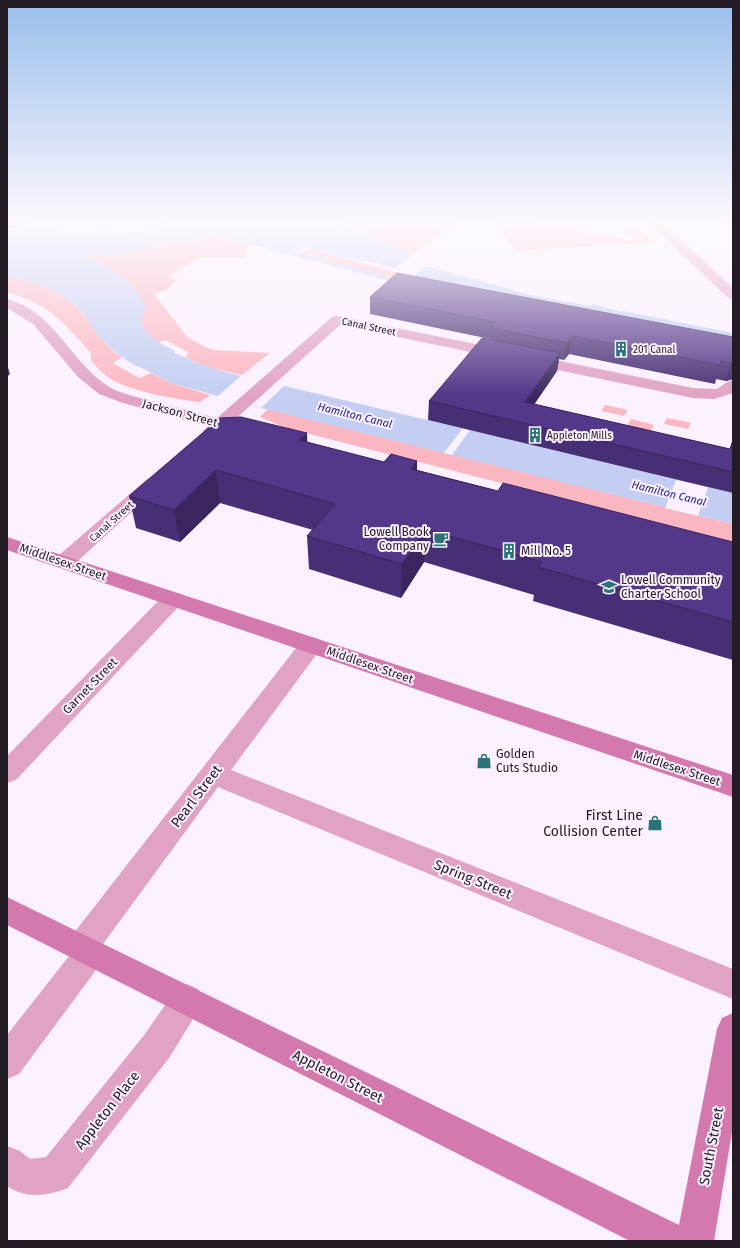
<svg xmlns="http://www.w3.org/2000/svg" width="740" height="1248" font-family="'Fira Sans',sans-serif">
  <rect width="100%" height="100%" fill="#fbf0fd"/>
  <g fill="#fbb7c1">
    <path d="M338 222H457L413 254 387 245 362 230 345 226Z"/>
    <path d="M494 222H525L628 240H631L633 236 623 234 633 223 653 242 516 251Z"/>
    <path d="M211 237C225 237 235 243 248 247L244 258H198L167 277 177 279 167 290 154 294 188 338 212 350 270 353 242 375 210 368 184 357 187 356 188 352 165 340 157 343C152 338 141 328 142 321 142 316 145 313 144 309 138 280 110 268 84 257L124 254Z"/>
    <path d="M309 249 429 281 435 289 300 254Z"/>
    <path d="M7 277C34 280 66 292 83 314 96 329 104 347 122 357L113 363 139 378 151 373 171 383 210 395 200 402C175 399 135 392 112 380 104 375 98 368 91 361V353C62 321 50 305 7 292Z"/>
    <path d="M605 405 628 410 624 416 601 411Z"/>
    <path d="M268 409 733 524V542L286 428 260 417Z"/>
    <path d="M667 418 691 423 688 429 664 424Z"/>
    <path d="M631 419 654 425 651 431 627 426Z"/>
  </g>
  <path fill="#c3cef2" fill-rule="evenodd" d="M22 222H40L39 224 49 222 46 229 54 231 68 232 110 231 136 235 201 222H338L345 226 371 233 387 245 413 254 415 259 426 266 531 295 589 306 593 304 622 312 623 311 733 333V351L468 302 265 248 254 245 248 247 236 244 227 238 207 237 124 254 85 257C113 271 132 277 146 308 145 312 142 316 142 320 140 334 165 346 175 351L174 353 200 364 221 371 733 493V524L261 408 171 383 138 366H136C120 357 107 346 95 331 90 323 85 315 79 309 61 290 32 280 7 277V231L20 228ZM304 247 355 260 369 261 377 263 429 281 435 289 296 252Z"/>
  <g fill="#fbf0fd">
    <path d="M413 254 415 255 419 260 428 264 412 277 392 270Z"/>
    <path d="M242 375 285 385 261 408 217 397Z"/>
    <path d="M463 428 470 430 452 455 444 453Z"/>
    <path d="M676 480 708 487 698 516 665 508Z"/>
  </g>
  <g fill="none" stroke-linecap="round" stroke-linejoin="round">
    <g fill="#e1a3c5" fill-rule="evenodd">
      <path d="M648 222H661L733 288V299L728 298Z"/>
      <path d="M7 299C55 311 71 364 111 388 122 394 138 397 151 401 173 407 195 412 217 418L332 317 337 316 693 388 717 389 727 382 733 380V393L714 399 693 398 340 325 232 422 249 426 252 430 249 434 243 435 223 430C217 435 214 437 206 435L203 431 208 426 123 403 99 394 78 377 33 324 7 308Z"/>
      <path d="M153 477 159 479 162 483 159 487 71 567 64 568 57 567 54 562 57 557 147 479Z"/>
      <path d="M173 592 181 594 184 599 181 604 16 780 7 783V756L165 594Z"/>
      <path d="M311 637 319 639 322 645 319 651 231 770 733 969V999L218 787 103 944 106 952 102 962 19 1074 7 1079V1035L69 956 66 948 70 938 303 639Z"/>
      <path d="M187 984 198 989 203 1000 198 1011 169 1058 68 1188C48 1196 25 1199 7 1186V1146L20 1151 30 1159 46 1157 145 1034 176 989Z"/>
    </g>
    <g fill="#d379ae" fill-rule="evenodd">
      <path d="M7 537 733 775V797L7 550Z"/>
      <path d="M7 897 679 1225 717 1029 722 1018 733 1013V1126L714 1241H630L7 925Z"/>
    </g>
    <path fill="#c7589d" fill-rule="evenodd" d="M7 222H29L27 224 7 229Z"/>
    <path stroke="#514a53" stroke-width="1" d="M145 227 169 222"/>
  </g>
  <g fill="#472f75">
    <path d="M370 297 733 337V379L726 381 716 379 715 384 569 354 564 360 559 359 557 371 534 404 730 449 733 440V493L428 420 429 401 490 339 370 314Z"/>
    <path d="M307 442 384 462 417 461V470L498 491 733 542V660L533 601 534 595 424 562 401 598 309 569 307 536 313 530 220 503 180 542 136 528 129 496Z"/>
  </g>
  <g fill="#3a265f">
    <path d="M572 336 569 354 564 360 567 343Z"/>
    <path d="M560 353 557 371 523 421 525 402Z"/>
    <path d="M721 361 716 379 715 384 720 365Z"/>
    <path d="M733 362V379L726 381 731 363Z"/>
    <path d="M7 364 10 374 7 377Z"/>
    <path d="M307 433 308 465 299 440Z"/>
    <path d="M417 461 416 493 411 469Z"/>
    <path d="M216 470 220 503 180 542 174 510Z"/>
    <path d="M425 529 424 562 401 598 402 564Z"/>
  </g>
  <g fill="#533788" stroke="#3a265f">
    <path d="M397 273 733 337V362L731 363 721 361 720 365 572 336 567 343 491 328 495 322 370 297Z"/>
    <path d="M482 338 560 353 525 402 730 449 733 440V472L429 401Z"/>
    <path d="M241 417 307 433 299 440 384 462 391 454 417 461 411 469 498 491 503 483 733 542V622L538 567 542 562 425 529 402 564 307 536 335 504 216 470 174 510 129 496 220 418Z"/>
  </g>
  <linearGradient id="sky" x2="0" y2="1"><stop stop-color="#99beec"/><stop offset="0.56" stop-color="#fdf8fe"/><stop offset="1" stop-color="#fdf8fe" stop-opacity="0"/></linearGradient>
  <rect width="740" height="397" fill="url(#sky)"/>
  <defs>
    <g id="building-bare" transform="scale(1.2)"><path d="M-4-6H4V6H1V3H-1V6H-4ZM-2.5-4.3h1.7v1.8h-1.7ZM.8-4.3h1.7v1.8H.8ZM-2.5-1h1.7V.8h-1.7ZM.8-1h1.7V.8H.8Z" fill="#297478" stroke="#fbf0fd" stroke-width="2.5" paint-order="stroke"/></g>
    <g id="cafe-bare" transform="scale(1.2)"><path d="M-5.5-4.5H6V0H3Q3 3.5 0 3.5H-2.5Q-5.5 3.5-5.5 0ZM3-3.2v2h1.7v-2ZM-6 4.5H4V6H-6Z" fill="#297478" stroke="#fbf0fd" stroke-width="2.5" paint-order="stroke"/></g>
    <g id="school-bare" transform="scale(1.2)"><path d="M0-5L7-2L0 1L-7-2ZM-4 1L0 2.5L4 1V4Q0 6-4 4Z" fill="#297478" stroke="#fbf0fd" stroke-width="2.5" paint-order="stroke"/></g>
    <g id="shop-bare" transform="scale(1.2)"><path d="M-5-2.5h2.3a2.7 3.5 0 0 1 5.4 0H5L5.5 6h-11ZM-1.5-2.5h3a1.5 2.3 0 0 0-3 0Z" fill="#297478" stroke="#fbf0fd" stroke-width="2.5" paint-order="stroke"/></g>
  </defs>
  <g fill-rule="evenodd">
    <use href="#building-bare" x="621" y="349"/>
    <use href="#building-bare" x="535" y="435"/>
    <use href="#cafe-bare" x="441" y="539"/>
    <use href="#building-bare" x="509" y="551"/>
    <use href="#school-bare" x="609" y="587"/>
    <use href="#shop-bare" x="484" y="761"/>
    <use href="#shop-bare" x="655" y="823"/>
  </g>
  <g text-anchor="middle" stroke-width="4" stroke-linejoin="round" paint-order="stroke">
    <g font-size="10" fill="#231c24" stroke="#fbf0fd">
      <text transform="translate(369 326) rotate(12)" y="4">Canal Street</text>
      <text transform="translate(111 521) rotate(-42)" y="4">Canal Street</text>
    </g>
    <g font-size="10" fill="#231c24" stroke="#fbf0fd" text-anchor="start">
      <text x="633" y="353">201 Canal</text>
      <text x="547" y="439">Appleton Mills</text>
    </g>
    <g font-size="11" font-style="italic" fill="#1c1c7f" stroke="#fbf0fd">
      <text transform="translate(355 415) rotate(14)" y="4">Hamilton Canal</text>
      <text transform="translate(669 493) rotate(14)" y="4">Hamilton Canal</text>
    </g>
    <g font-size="12" fill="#231c24" stroke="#fbf0fd">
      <text transform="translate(180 413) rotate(15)" y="4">Jackson Street</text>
      <text transform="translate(63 562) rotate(19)" y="4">Middlesex Street</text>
      <text transform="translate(370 665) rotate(19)" y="4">Middlesex Street</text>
      <text transform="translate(90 686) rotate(-46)" y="4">Garnet Street</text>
      <text transform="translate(677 768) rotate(18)" y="4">Middlesex Street</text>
    </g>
    <g font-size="12" fill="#231c24" stroke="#fbf0fd" text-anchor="start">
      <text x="429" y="536" text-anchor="end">Lowell Book<tspan x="429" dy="14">Company</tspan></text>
      <text x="521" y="555">Mill No. 5</text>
      <text x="621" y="584">Lowell Community<tspan x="621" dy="14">Charter School</tspan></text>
      <text x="496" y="758">Golden<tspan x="496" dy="14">Cuts Studio</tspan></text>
    </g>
    <g font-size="14" fill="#231c24" stroke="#fbf0fd">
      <text transform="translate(196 796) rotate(-53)" y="5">Pearl Street</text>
      <text transform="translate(473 879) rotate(22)" y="5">Spring Street</text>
      <text transform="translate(338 1076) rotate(27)" y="5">Appleton Street</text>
      <text transform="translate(107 1110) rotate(-52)" y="5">Appleton Place</text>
      <text transform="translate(711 1146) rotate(-79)" y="5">South Street</text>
    </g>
    <g font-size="14" fill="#231c24" stroke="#fbf0fd" text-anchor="end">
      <text x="643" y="820">First Line<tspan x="643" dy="16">Collision Center</tspan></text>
    </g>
  </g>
  <rect width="740" height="1248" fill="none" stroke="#231c24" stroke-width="16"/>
</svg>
